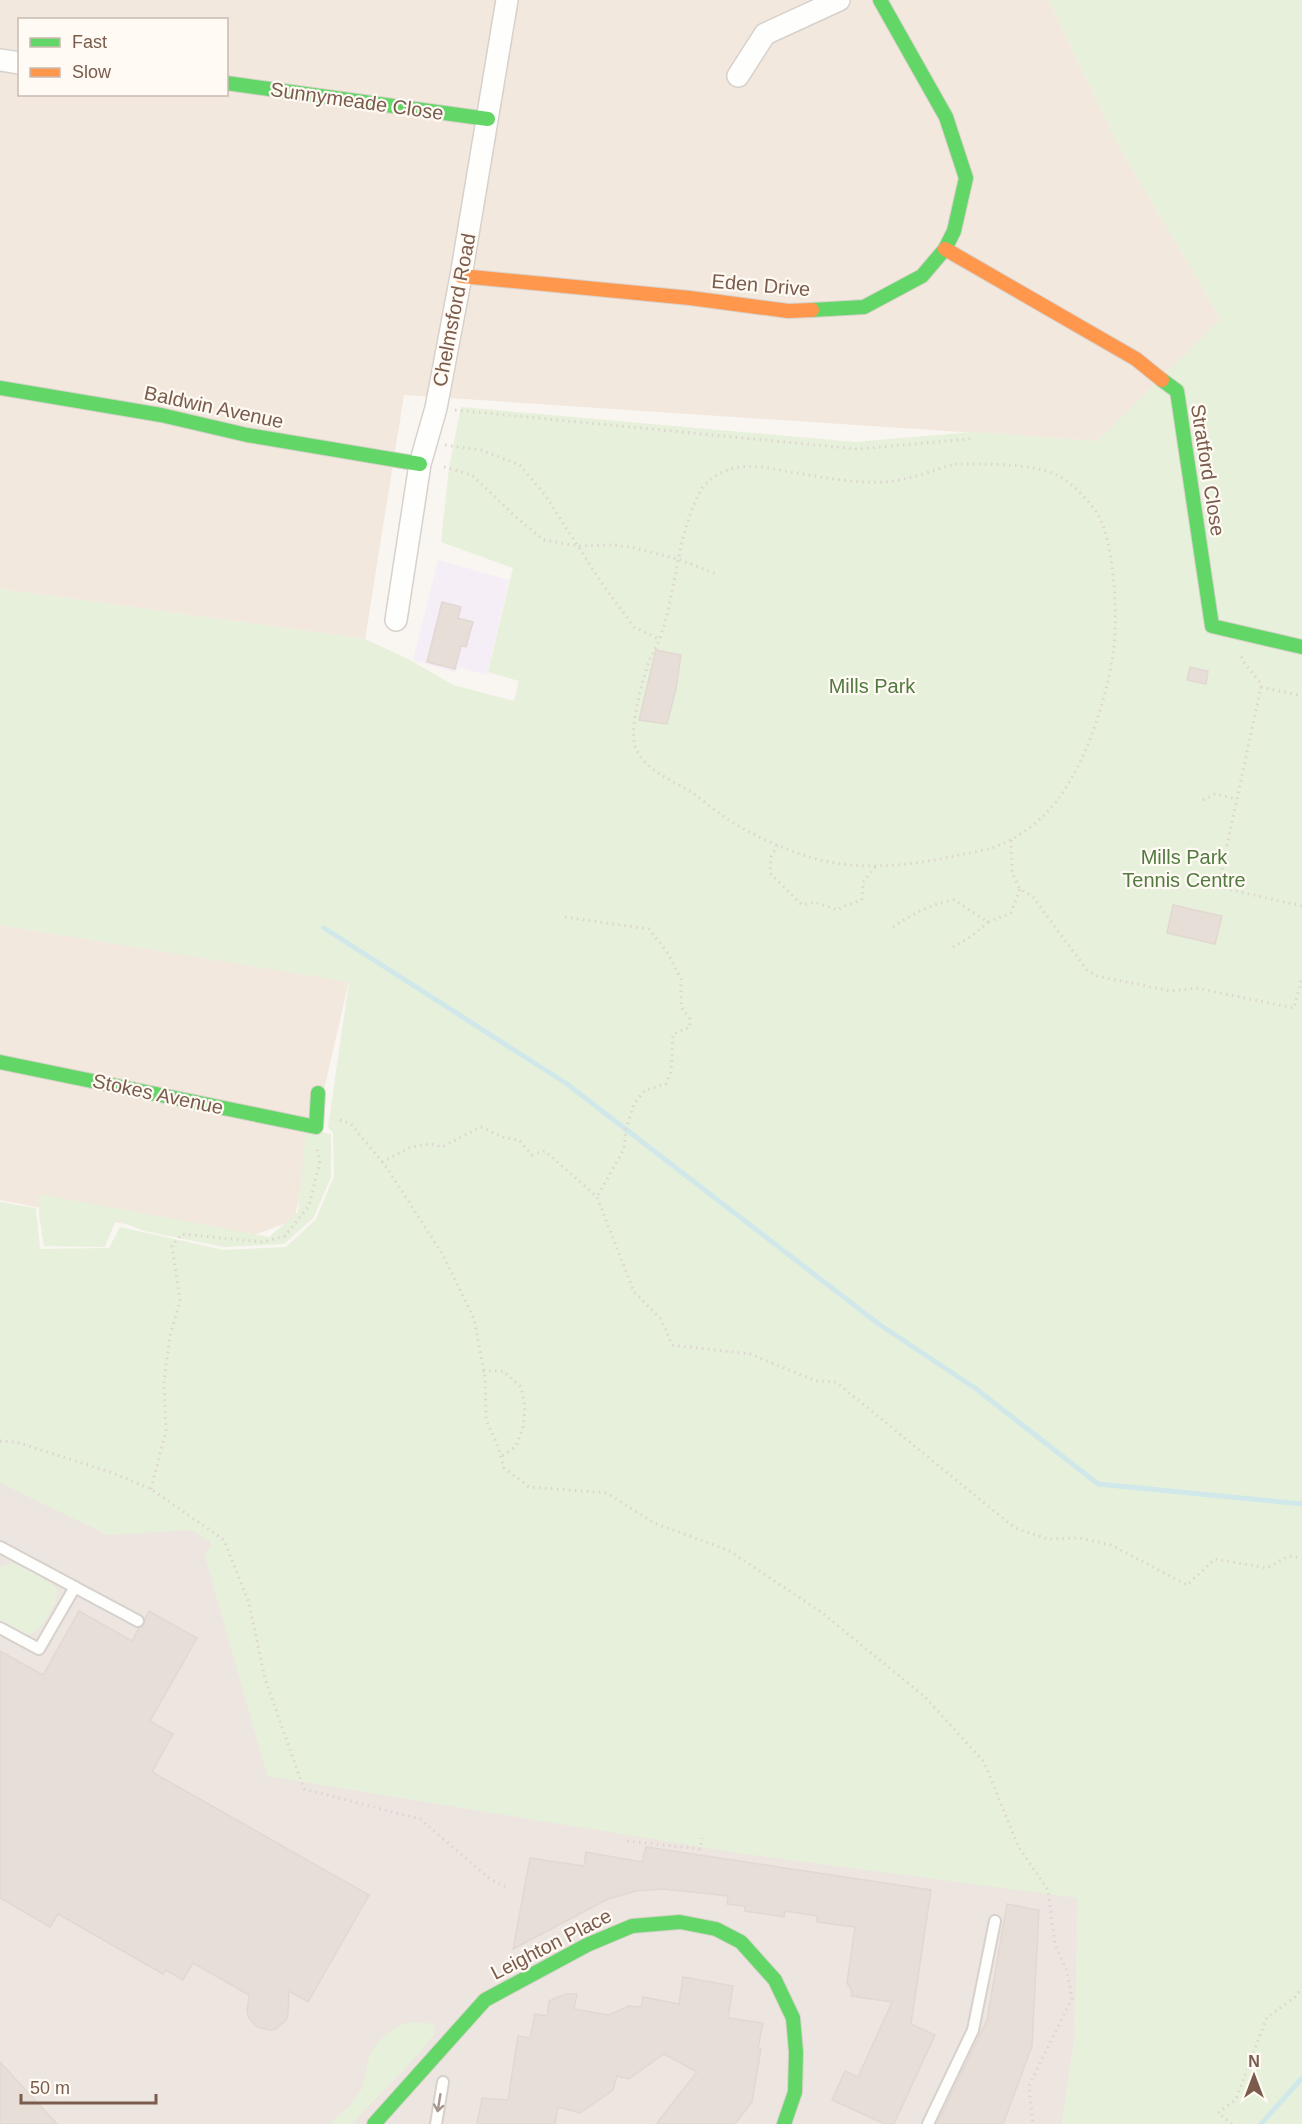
<svg xmlns="http://www.w3.org/2000/svg" width="1302" height="2124" font-family="Arial,sans-serif">
  <rect width="100%" height="100%" fill="#f9f5f0"/>
  <g fill="#f2e8de" fill-rule="evenodd">
    <path d="M0 0H1049L1117 143 1221 319 1097 441 404 395 365 639 0 589ZM20 20H226V94H20Z"/>
    <path d="M0 925 349 981 294 1220 230 1244 0 1200Z"/>
  </g>
  <path fill="#ede5e0" d="M0 1454 212 1485 211 1549 1078 1898 1075 2036 1062 2124H0Z"/>
  <path fill="#f6eef6" d="M438 560 509 580 487 675 459 667 455 672 413 660Z"/>
  <g fill="#e7f0db">
    <path d="M1049 0H1302V2124H1062L1075 2036 1078 1898 738 1853 267 1776 205 1556 212 1543 191 1530 108 1535 0 1483V1202L36 1208 40 1249 109 1248 120 1227 224 1250 286 1247 316 1219 334 1176 333 1133 328 1127 349 982 0 925V589L365 639 410 660 453 685 514 701 519 681 488 672 513 568 441 542 449 468 461 407 855 442 972 432 1097 441 1221 319 1117 143Z"/>
    <path d="M306 1129 331 1134V1177L314 1217 284 1244 224 1247 144 1231 116 1220 105 1247 44 1246 39 1215V1194L269 1237 298 1212Z"/>
    <path d="M12 1563 25 1567 55 1587 58 1592C57 1600 53 1607 49 1614 32 1644 26 1636 0 1621V1567Z"/>
    <path d="M413 2022 434 2024 435 2033C410 2067 379 2093 352 2124H330C341 2113 353 2104 361 2090 366 2080 365 2069 369 2058 374 2041 396 2023 413 2022Z"/>
  </g>
  <g fill="none" stroke-linecap="round" stroke-linejoin="round">
    <g stroke="#d0e8ea" stroke-width="5">
      <path d="M324 928 567 1084 880 1325 975 1388 1098 1484 1302 1504"/>
      <path d="M1261 2124 1302 2078"/>
    </g>
  </g>
  <g fill="#e6ded7" stroke="#e2d8d2" stroke-width="1.5">
    <path d="M442 602 461 607 458 618 473 622 466 647 461 646 455 669 427 662Z"/>
    <path d="M656 650 681 655 676 689 667 724 639 720Z"/>
    <path d="M1190 667 1208 671 1206 684 1187 680Z"/>
    <path d="M1173 905 1222 916 1215 944 1167 933Z"/>
    <path d="M79 1611 132 1641 139 1628 144 1625 145 1618 149 1611 197 1638 150 1721 173 1734 152 1772 369 1895 308 2002 289 1991 288 2014 286 2020 276 2029 270 2030 257 2027 249 2018 247 2012 249 1995 193 1963 183 1980 166 1970 163 1974 58 1914 50 1927 0 1898V1651L43 1675Z"/>
    <path d="M646 1847 931 1890 911 2024 935 2035 894 2124H885L832 2100 845 2071 858 2077 892 2002 851 1996 852 1991 847 1983 855 1927 817 1922V1916L785 1911 784 1917 745 1911V1906L727 1904 728 1896 664 1889 636 1891 608 1899 513 1949 530 1858 584 1866 586 1852 642 1862Z"/>
    <path d="M1007 1904 1039 1910 1032 2046 1003 2124H937L987 2020Z"/>
    <path d="M683 1977 733 1986 728 2018 763 2023 758 2048 761 2049 752 2102 735 2124H656L697 2072 664 2054 629 2079 617 2076 613 2090 580 2113 558 2107 555 2124H477L482 2098 508 2100 518 2036 530 2038 535 2014 547 2016 549 2001 566 1994H577L574 2009 609 2015 629 2006 641 2007 643 1997 679 2004Z"/>
    <path d="M0 2062 57 2124H0Z"/>
  </g>
  <g fill="none" stroke-linecap="round" stroke-linejoin="round">
    <g stroke="#d7d1cb" stroke-width="14">
      <g id="lane">
        <path d="M0 1547 138 1621"/>
        <path d="M0 1628 39 1649 75 1587"/>
        <path d="M436 2124 443 2082"/>
        <path d="M928 2124 973 2030 995 1921"/>
      </g>
    </g>
    <g stroke="#d7d1cb" stroke-width="24">
      <g id="street">
        <path d="M0 60 20 63"/>
        <path d="M738 76 765 34 839 0"/>
        <path d="M396 620 420 464 436 408 461 276 507 0"/>
      </g>
    </g>
    <g stroke="#d9d2cb" stroke-width="16">
      <g id="fast">
        <path d="M226 83 488 119"/>
        <path d="M812 310 864 307 922 276 945 249 954 231 966 178 946 117 880 0"/>
        <path d="M1162 380 1177 391 1212 626 1302 647"/>
        <path d="M0 388 161 415 247 435 420 464"/>
        <path d="M0 1062 316 1127 318 1093"/>
        <path d="M374 2124 485 2000 587 1945 632 1926 680 1922 716 1929 741 1942 775 1980 793 2018 796 2052 795 2092 784 2124"/>
      </g>
    </g>
    <g stroke="#d9d2cb" stroke-width="16">
      <g id="slow">
        <path d="M945 249 1136 359 1162 380"/>
        <path d="M461 276 690 298 788 311 812 310"/>
      </g>
    </g>
    <g stroke="#dcd5d0" stroke-width="3" stroke-dasharray="1.5 4.5" stroke-linecap="butt">
      <path d="M455 410 857 449 970 439"/>
      <path d="M445 445 481 450 520 465 545 495 603 585 634 627 659 639"/>
      <path d="M955 464C983 464 1032 463 1057 475 1073 483 1096 507 1102 523 1115 556 1118 619 1113 654 1106 703 1081 780 1044 815 1033 826 1017 838 1002 844 989 850 973 852 959 855 914 865 867 871 820 860 791 853 751 835 726 818 714 810 703 800 691 792 671 779 644 771 635 746 629 728 643 677 650 659 654 650 659 642 662 632 677 586 677 534 701 490 705 483 715 475 723 472 745 461 773 469 796 473 824 477 855 484 884 482 906 481 933 470 955 464Z"/>
      <path d="M444 467 472 475 517 518 544 540 578 546 612 545 631 547 678 559 716 574"/>
      <path d="M1261 687 1302 696"/>
      <path d="M1203 800 1215 794 1237 799"/>
      <path d="M1011 840 1012 873 1020 889 1033 897 1087 970 1097 976 1171 991 1196 988 1294 1008 1302 977"/>
      <path d="M777 845 771 857 770 873 802 905 814 902 838 910C845 904 854 904 862 899L863 882 876 866"/>
      <path d="M1201 883 1302 906"/>
      <path d="M1218 887 1261 687V684L1243 661 1241 656"/>
      <path d="M565 917 649 929 667 952 681 979V1007L690 1019V1027L673 1034 671 1072 666 1084 645 1090 634 1104 626 1129 624 1149 597 1197"/>
      <path d="M893 927C912 914 931 904 954 900L988 922 1011 913 1020 889"/>
      <path d="M953 947 972 936 988 922"/>
      <path d="M340 1120 351 1124 387 1168 443 1255 474 1319 485 1377 486 1420 498 1446 504 1468 529 1487 607 1493 654 1523 728 1550 821 1612 924 1696 984 1762 1018 1846 1048 1890 1055 1945 1067 1971 1072 1998 1029 2086 1033 2124"/>
      <path d="M382 1162 411 1147 430 1144 442 1147 481 1127 502 1137 519 1140 532 1155 545 1151 597 1197 634 1292 661 1319 672 1345 750 1354 816 1381 836 1382 1015 1528 1048 1539 1080 1538 1111 1545 1187 1585 1215 1559 1267 1568 1289 1556 1302 1558"/>
      <path d="M483 1371H503L521 1387 525 1406 523 1428 516 1446 501 1457"/>
      <path d="M0 1441 16 1442 110 1472 151 1489 224 1540 249 1603 265 1679 304 1789 420 1819 490 1879 506 1887"/>
      <path d="M151 1489 166 1431 164 1381 170 1336 180 1301 172 1246 182 1234 263 1242 285 1236 309 1206 320 1161 317 1149"/>
      <path d="M627 1841 700 1849 702 1838"/>
      <path d="M1232 2124 1218 2113 1236 2099 1267 2017 1294 1998 1302 1988"/>
    </g>
    <use href="#lane" stroke="#fefefd" stroke-width="10"/>
    <use href="#street" stroke="#fefefd" stroke-width="21"/>
    <use href="#fast" stroke="#63d668" stroke-width="14"/>
    <use href="#slow" stroke="#ff974d" stroke-width="14"/>
  </g>
  <defs><path id="oneway-shaft" d="M-6 0H5M1.5-3L5.5 0L1.5 3" fill="none" stroke-width="1.6" stroke-linecap="round" stroke-linejoin="round" transform="scale(1.5)"/></defs>
  <use stroke="#a8958b" href="#oneway-shaft" transform="translate(439 2103) rotate(99)"/>
  <g text-anchor="middle" stroke-width="4.5" stroke-linejoin="round" paint-order="stroke">
    <g font-size="20" fill="#7a5c4d" stroke="#fffaf3">
      <text transform="translate(357 101) rotate(8)" y="7">Sunnymeade Close</text>
      <text transform="translate(761 285) rotate(5)" y="7">Eden Drive</text>
      <text transform="translate(454 310) rotate(-79)" y="7">Chelmsford Road</text>
      <text transform="translate(214 407) rotate(12)" y="7">Baldwin Avenue</text>
      <text transform="translate(1208 470) rotate(81)" y="7">Stratford Close</text>
      <text transform="translate(158 1094) rotate(12)" y="7">Stokes Avenue</text>
      <text transform="translate(551 1944) rotate(-27)" y="7">Leighton Place</text>
    </g>
    <g font-size="20" fill="#537a41" stroke="#fffaf3">
      <text x="872" y="693">Mills Park</text>
      <text x="1184" y="864">Mills Park<tspan x="1184" dy="23">Tennis Centre</tspan></text>
    </g>
  </g>
  <rect x="18" y="18" width="210" height="78" fill="#fffaf3" stroke="#cabbb1" stroke-width="1.5"/>
  <rect x="30" y="38" width="30" height="9" fill="#63d668" stroke="#cabbb1" stroke-width="1.5"/>
  <text x="72" y="48" font-size="18" fill="#7a5c4d">Fast</text>
  <rect x="30" y="68" width="30" height="9" fill="#ff974d" stroke="#cabbb1" stroke-width="1.5"/>
  <text x="72" y="78" font-size="18" fill="#7a5c4d">Slow</text>
  <g transform="translate(1254 2076)" stroke="#fffaf3" stroke-width="4.5" paint-order="stroke">
  <path d="M0-4.5L10 22L0 15L-10 22Z" fill="#7a5c4d"/>
  <text y="-9" font-size="16" font-weight="bold" text-anchor="middle" fill="#7a5c4d">N</text>
  </g>
  <path d="M21 2094v9h135v-9" fill="none" stroke="#7a5c4d" stroke-width="3"/>
  <text x="30" y="2094" font-size="18" fill="#7a5c4d" stroke="#fffaf3" stroke-width="4.5" paint-order="stroke">50 m</text>
</svg>
